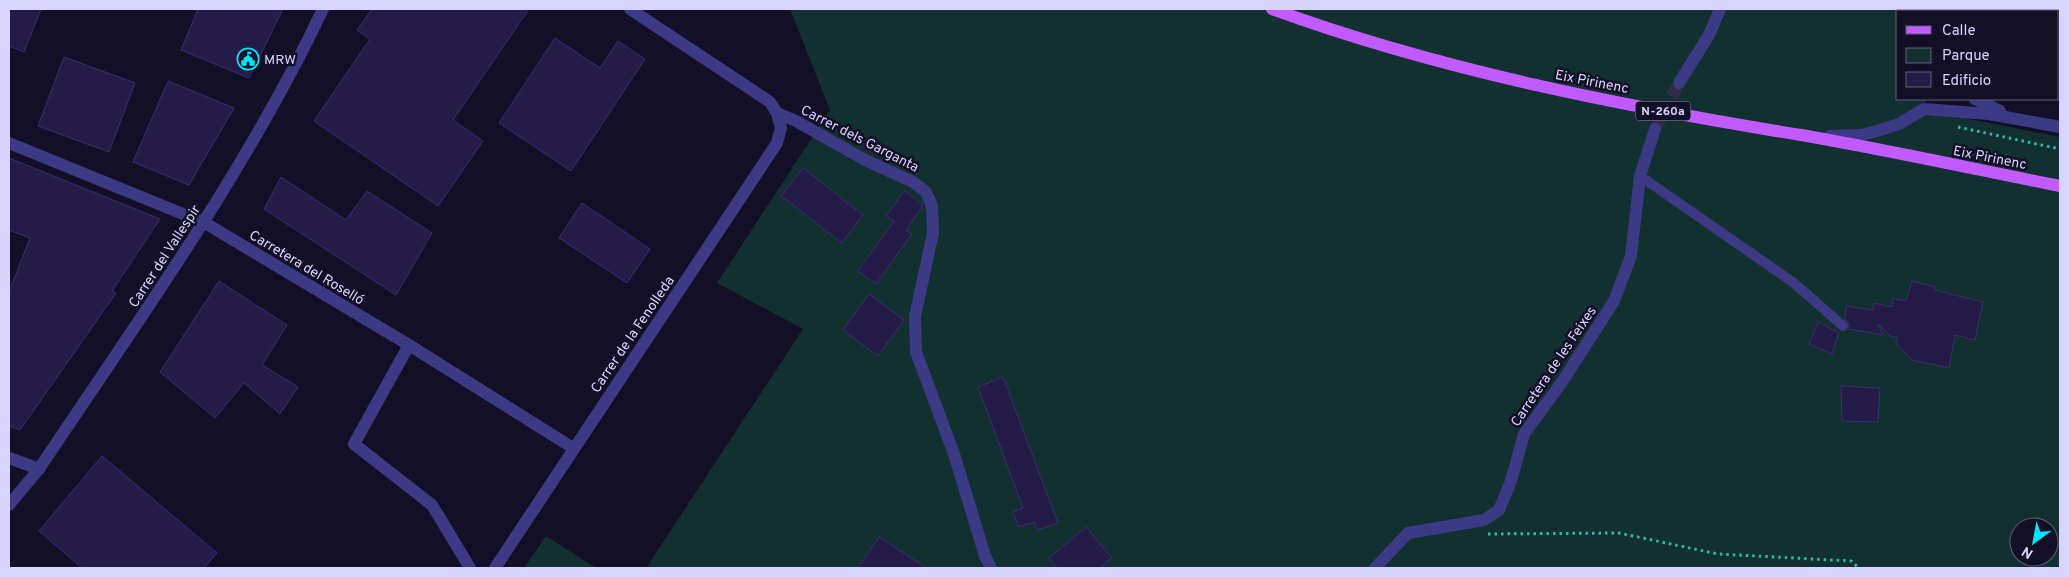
<svg xmlns="http://www.w3.org/2000/svg" width="2069" height="577" font-family="Overpass,sans-serif">
  <rect width="100%" height="100%" fill="#130f26"/>
  <g fill="#12302f" fill-rule="evenodd">
    <path d="M790 9H1960L1959 11H1898V99H1926L1924 110 2060 137V568H646L803 329 717 283 830 110ZM2019 527H2049V557H2019Z"/>
    <path d="M546 536 596 568H524Z"/>
  </g>
  <g fill="#241b47" stroke="#3b2d73">
    <path d="M9 9H41L24 52 9 46Z"/>
    <path d="M198 9H283L249 78 181 50Z"/>
    <path d="M372 9H529L453 120 483 141 438 206 314 121 370 39 357 30Z"/>
    <path d="M555 38 600 68 618 41 645 59 571 171 499 123Z"/>
    <path d="M64 57 135 83 109 152 38 126Z"/>
    <path d="M168 81 234 108 189 185 133 162Z"/>
    <path d="M9 158 160 219 112 291 116 293 20 430 9 426V292L30 238 9 230Z"/>
    <path d="M803 168 863 215 842 243 781 196Z"/>
    <path d="M281 177 346 220 367 191 432 233 396 295 264 209Z"/>
    <path d="M904 191 923 205 906 230 912 234 876 284 858 271 894 221 886 216Z"/>
    <path d="M582 203 650 249 627 283 559 238Z"/>
    <path d="M219 281 287 325 262 365 298 387 280 414 244 383 215 418 160 372Z"/>
    <path d="M1912 281 1935 287 1934 290 1983 302 1975 340 1955 335 1949 368 1912 360 1896 343 1898 338 1890 336 1878 324 1883 335 1849 329V323L1845 319 1846 306 1873 310 1874 303 1892 307 1893 298 1906 301Z"/>
    <path d="M869 294 904 320 878 356 843 330Z"/>
    <path d="M1818 322 1839 333 1832 354 1809 344Z"/>
    <path d="M1003 377 1058 523 1037 530 1034 522 1019 527 1013 512 1023 508 978 387Z"/>
    <path d="M1841 386 1880 388 1878 422 1842 421Z"/>
    <path d="M102 456 217 553 204 568H82L39 531Z"/>
    <path d="M1086 527 1112 558 1100 568H1058L1049 558Z"/>
    <path d="M879 537 927 568H858Z"/>
  </g>
  <g fill="none" stroke-linecap="round" stroke-linejoin="round">
    <path stroke="#312d47" stroke-width="12" stroke-dasharray="12 6" stroke-linecap="butt" d="M1655 129 1679 83"/>
    <g stroke="#2fb8b0" stroke-width="3" stroke-dasharray="2.5 4" stroke-linecap="butt">
      <path d="M1940 11 1941 9"/>
      <path d="M1958 127 2060 149"/>
      <path d="M1488 534 1619 533 1718 554 1851 561 1859 568"/>
    </g>
    <path stroke="#3d3a85" stroke-width="10" d="M1640 176 1794 283 1843 326"/>
    <g stroke="#3d3a85" stroke-width="12">
      <path d="M630 9 770 102 777 113 796 121 865 160 913 182 926 192 932 206 933 233 915 316 916 352 954 454 985 556 991 568"/>
      <path d="M1968 11 1969 9"/>
      <path d="M1679 83 1709 35 1720 9"/>
      <path d="M1975 99 2000 111"/>
      <path d="M1830 136 1861 135 1877 131 1899 124 1924 109 1989 114 2060 127"/>
      <path d="M9 143 205 223 409 345 573 448"/>
      <path d="M409 345 354 444 432 505 470 568"/>
      <path d="M9 458 39 469"/>
      <path d="M9 505 39 469C139 319 245 173 323 9"/>
      <path d="M495 568 777 143 781 128 777 113"/>
      <path d="M1375 568 1408 533 1484 520 1499 510 1511 481 1524 434 1562 382 1614 301 1631 256 1640 176 1655 129"/>
    </g>
    <path stroke="#c25bff" stroke-width="12" d="M1272 9C1442 71 1622 106 1801 135 1888 150 1974 169 2060 186"/>
  </g>
  <defs>
    <g id="civic-ring" transform="scale(1.125)"><circle r="9.5" fill="#130f26" stroke="#00e5ff" stroke-width="1.5"/><path d="M-.6-6.5H3V-4.5H.6V-3L4-1V1h2V6H-6V1h2V-1L-.6-3ZM-1.2 2.5V6h2.4V2.5Z" fill="#00e5ff"/></g>
  </defs>
  <g fill-rule="evenodd">
    <use href="#civic-ring" x="248" y="59"/>
  </g>
  <g text-anchor="middle" stroke-width="5" stroke-linejoin="round" paint-order="stroke">
    <rect fill="#130f26" stroke="#9e99be" stroke-width="1" x="1635.5" y="101.5" width="55" height="19" rx="4"/>
    <g font-size="12" font-weight="bold" fill="#d9d4ff">
      <text x="1663" y="115">N-260a</text>
    </g>
    <g font-size="14" fill="#d9d4ff" stroke="#130f26" text-anchor="start">
      <text x="264" y="64">MRW</text>
    </g>
    <g font-size="14" fill="#d9d4ff" stroke="#130f26">
      <text transform="translate(1592 81) rotate(11)" y="5">Eix Pirinenc</text>
      <text transform="translate(860 138) rotate(27)" y="5">Carrer dels Garganta</text>
      <text transform="translate(1990 157) rotate(11)" y="5">Eix Pirinenc</text>
      <text transform="translate(164 256) rotate(-57)" y="5">Carrer del Vallespir</text>
      <text transform="translate(307 267) rotate(31)" y="5">Carretera del Roselló</text>
      <text transform="translate(632 334) rotate(-56)" y="5">Carrer de la Fenolleda</text>
      <text transform="translate(1553 366) rotate(-56)" y="5">Carretera de les Feixes</text>
    </g>
  </g>
  <rect width="2069" height="577" fill="none" stroke="#d9d4ff" stroke-width="20"/>
  <rect x="1896" y="10" width="162" height="90" fill="#130f26" stroke="#625e7d"/>
  <rect x="1906" y="26" width="25" height="8" fill="#c25bff" stroke="#625e7d"/>
  <text x="1942" y="35" font-size="15" fill="#d9d4ff">Calle</text>
  <rect x="1906" y="48" width="25" height="15" fill="#12302f" stroke="#625e7d"/>
  <text x="1942" y="60" font-size="15" fill="#d9d4ff">Parque</text>
  <rect x="1906" y="72" width="25" height="15" fill="#241b47" stroke="#625e7d"/>
  <text x="1942" y="85" font-size="15" fill="#d9d4ff">Edificio</text>
  <g transform="translate(2034 542) rotate(212)"><circle r="24" fill="#130f26" stroke="#625e7d"/>
  <path d="M0-4L9 19L0 12L-9 19Z" fill="#00e5ff"/>
  <text y="-8" font-size="14" font-weight="bold" text-anchor="middle" fill="#d9d4ff">N</text>
  </g>
</svg>
